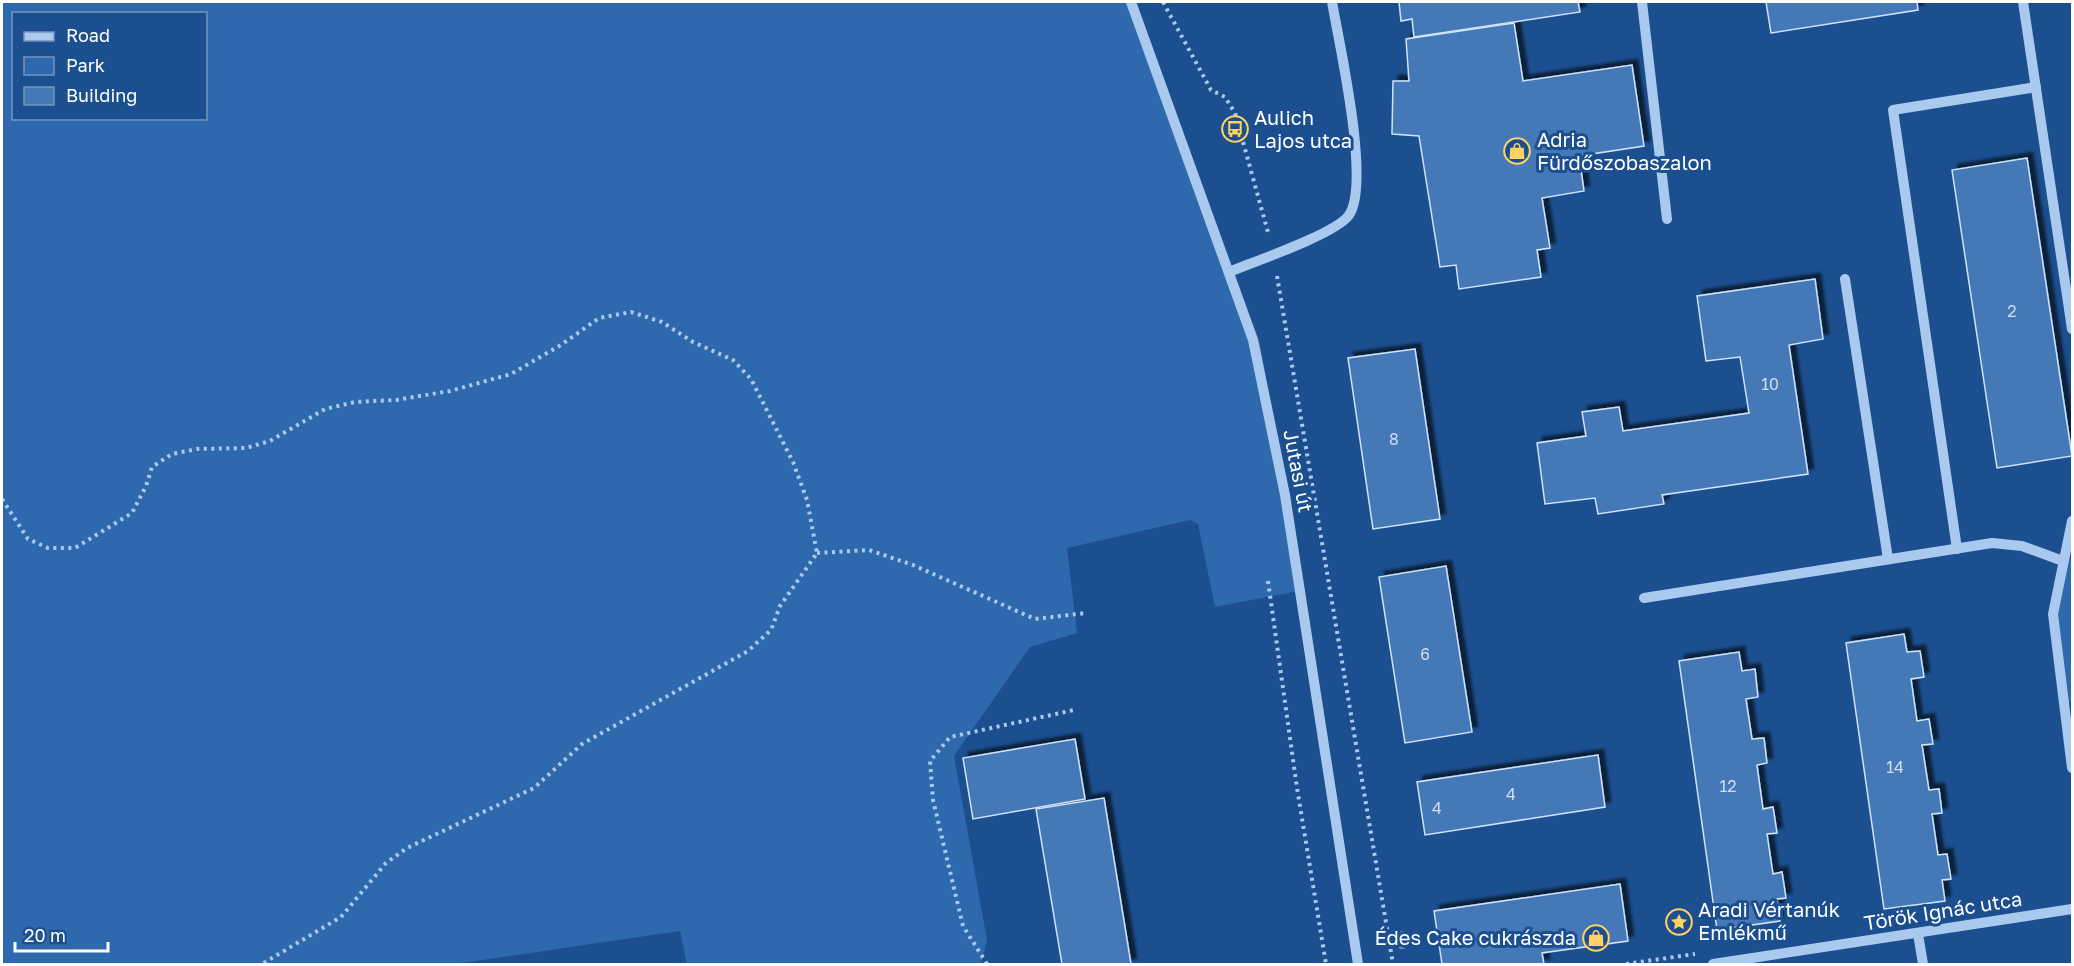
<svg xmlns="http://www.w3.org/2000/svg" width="2074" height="966" font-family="'Golos Text',sans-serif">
  <defs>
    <filter id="shadow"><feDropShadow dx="5.5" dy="-5.5" stdDeviation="1.5" flood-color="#0009"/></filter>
  </defs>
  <rect width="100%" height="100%" fill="#1b4f8f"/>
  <g fill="#2e69ad" fill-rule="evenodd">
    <path d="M2 2H1136L1260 343 1304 590 1215 607 1198 524 1190 520 1067 548 1077 633 1030 647 954 756 987 940 981 964H687L680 931 455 964H2ZM14 14H206V118H14Z"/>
    <path d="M2072 559V702L2064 703 2053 614 2063 561Z"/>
  </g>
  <g fill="#4478b7" stroke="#cfe3fa" stroke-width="1.5" filter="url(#shadow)">
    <path d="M1399 2H1578L1580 12 1414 37 1412 19 1401 21Z"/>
    <path d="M1766 2H1917L1918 10 1771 33Z"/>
    <path d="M1514 23 1523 81 1632 65 1644 146 1579 156 1584 191 1542 198 1550 248 1537 250 1541 277 1459 289 1456 265 1440 267 1419 136 1392 134 1393 81H1409L1406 39Z"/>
    <path d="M2027 158 2072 456 1997 468 1952 170Z"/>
    <path d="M1815 279 1823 339 1789 345 1808 474 1662 495 1664 504 1598 514 1595 498 1545 504 1537 443 1586 436 1582 412 1619 407 1623 431 1749 413 1740 357 1706 361 1697 296Z"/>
    <path d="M1415 349 1440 519 1373 529 1348 358Z"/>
    <path d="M1446 566 1472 732 1405 743 1379 577Z"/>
    <path d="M1904 634 1907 652 1920 651 1924 677 1911 679 1917 721 1929 719 1933 744 1922 745 1929 790 1939 789 1942 813 1932 814 1938 855 1947 854 1951 879 1942 880 1945 901 1884 909 1846 643Z"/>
    <path d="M1739 652 1742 671 1755 669 1758 697 1746 699 1752 739 1764 738 1767 763 1757 765 1763 809 1773 807 1777 833 1767 834 1773 874 1782 872 1786 898 1777 899 1780 921 1717 930 1679 661Z"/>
    <path d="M1075 739 1085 799 973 819 963 758Z"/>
    <path d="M1598 755 1605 807 1425 835 1417 782Z"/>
    <path d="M1104 798 1131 964H1062L1036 809Z"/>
    <path d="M1620 884 1628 941 1542 953 1544 964H1442L1434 911Z"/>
  </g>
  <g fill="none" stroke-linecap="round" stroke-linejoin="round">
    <g stroke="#a9c9ee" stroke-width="4" stroke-dasharray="3 4.5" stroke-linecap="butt">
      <path d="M1163 2 1211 90 1225 97 1235 113 1269 236"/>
      <path d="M1277 276 1393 964"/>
      <path d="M2 499 28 539 48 548H75L132 513 146 486 152 467 172 454 197 449 246 448 270 441 325 409 355 402 396 400 450 391 511 374 561 345 599 318 631 312 662 322 693 342 733 360 751 379 793 462 807 500 817 553 780 606 771 630 748 651 582 744 534 788 407 848 386 863 341 917 262 964"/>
      <path d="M817 553 869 550 913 565 1035 619 1086 613"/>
      <path d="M1268 581 1297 788 1326 964"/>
      <path d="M987 964 963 926 933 800 930 761 950 737 1074 710"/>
      <path d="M1626 964 1695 954"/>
    </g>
    <g stroke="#a9c9ee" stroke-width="10">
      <path d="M1131 2 1253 340 1285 495 1358 964"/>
      <path d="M1642 2 1667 219"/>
      <path d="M2023 2 2072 329"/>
      <path d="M1229 272C1253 262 1336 234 1349 215 1371 183 1339 43 1332 2"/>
      <path d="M1845 279 1888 559"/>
      <path d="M2072 521 2053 614 2072 768"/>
      <path d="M1957 549 1893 110 2036 87"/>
      <path d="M1644 598 1992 543 2022 546 2063 561"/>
      <path d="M1918 934 1923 964"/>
      <path d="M1713 964 2072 909"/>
    </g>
  </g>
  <circle fill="#7ea0ca" cx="1402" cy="940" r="9"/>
  <defs>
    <g id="bus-ring" transform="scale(1.35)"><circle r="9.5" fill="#1b4f8f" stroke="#ffd166" stroke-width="1.5"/><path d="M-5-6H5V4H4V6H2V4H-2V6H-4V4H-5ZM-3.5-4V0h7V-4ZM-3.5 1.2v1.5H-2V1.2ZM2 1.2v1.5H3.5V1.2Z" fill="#ffd166"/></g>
    <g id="shop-ring" transform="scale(1.35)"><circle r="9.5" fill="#1b4f8f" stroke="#ffd166" stroke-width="1.5"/><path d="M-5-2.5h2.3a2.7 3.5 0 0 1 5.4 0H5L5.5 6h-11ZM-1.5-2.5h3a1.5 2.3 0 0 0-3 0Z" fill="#ffd166"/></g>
    <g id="sight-ring" transform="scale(1.35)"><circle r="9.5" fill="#1b4f8f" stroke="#ffd166" stroke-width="1.5"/><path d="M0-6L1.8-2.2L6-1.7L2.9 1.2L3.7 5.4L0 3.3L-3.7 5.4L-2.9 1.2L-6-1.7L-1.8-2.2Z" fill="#ffd166"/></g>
  </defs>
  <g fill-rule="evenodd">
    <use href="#bus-ring" x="1235" y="129"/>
    <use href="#shop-ring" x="1517" y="151"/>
    <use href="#sight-ring" x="1679" y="922"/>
    <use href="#shop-ring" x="1596" y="938"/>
  </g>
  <g text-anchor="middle" stroke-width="6" stroke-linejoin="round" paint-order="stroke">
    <g font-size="16" fill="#d0dded">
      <text x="2012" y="317">2</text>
      <text x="1770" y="390">10</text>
      <text x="1394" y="445">8</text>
      <text x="1425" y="660">6</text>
      <text x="1895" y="773">14</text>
      <text x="1728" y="792">12</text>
      <text x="1511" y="800">4</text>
      <text x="1437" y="814">4</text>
    </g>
    <g font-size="20" fill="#fff" stroke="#1b4f8f" text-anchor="start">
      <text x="1254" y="125">Aulich<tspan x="1254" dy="23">Lajos utca</tspan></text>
      <text x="1537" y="147">Adria<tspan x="1537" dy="23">Fürdőszobaszalon</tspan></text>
      <text x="1698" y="917">Aradi Vértanúk<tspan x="1698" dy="23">Emlékmű</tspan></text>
      <text x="1576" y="945" text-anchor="end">Édes Cake cukrászda</text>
    </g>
    <g font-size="20" fill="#fff" stroke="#1b4f8f">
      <text transform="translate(1298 471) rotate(79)" y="7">Jutasi út</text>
      <text transform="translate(1943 911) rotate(-9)" y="7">Török Ignác utca</text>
    </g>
  </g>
  <rect width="2074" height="966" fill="none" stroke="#ffffff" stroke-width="6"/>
  <rect x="12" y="12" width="195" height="108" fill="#1b4f8f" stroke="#7695bc" stroke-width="1.5"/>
  <rect x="24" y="32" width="30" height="9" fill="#a9c9ee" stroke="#7695bc" stroke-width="1.5"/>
  <text x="66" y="42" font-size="18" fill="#ffffff">Road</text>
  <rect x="24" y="57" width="30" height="18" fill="#2e69ad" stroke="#7695bc" stroke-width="1.5"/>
  <text x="66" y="72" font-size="18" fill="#ffffff">Park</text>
  <rect x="24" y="87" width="30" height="18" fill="#4478b7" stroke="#7695bc" stroke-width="1.5"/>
  <text x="66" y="102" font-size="18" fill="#ffffff">Building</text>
  <path d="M15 942v9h93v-9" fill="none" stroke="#ffffff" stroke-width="3"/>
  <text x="24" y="942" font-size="18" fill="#ffffff" stroke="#1b4f8f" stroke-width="4.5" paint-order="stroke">20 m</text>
</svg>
